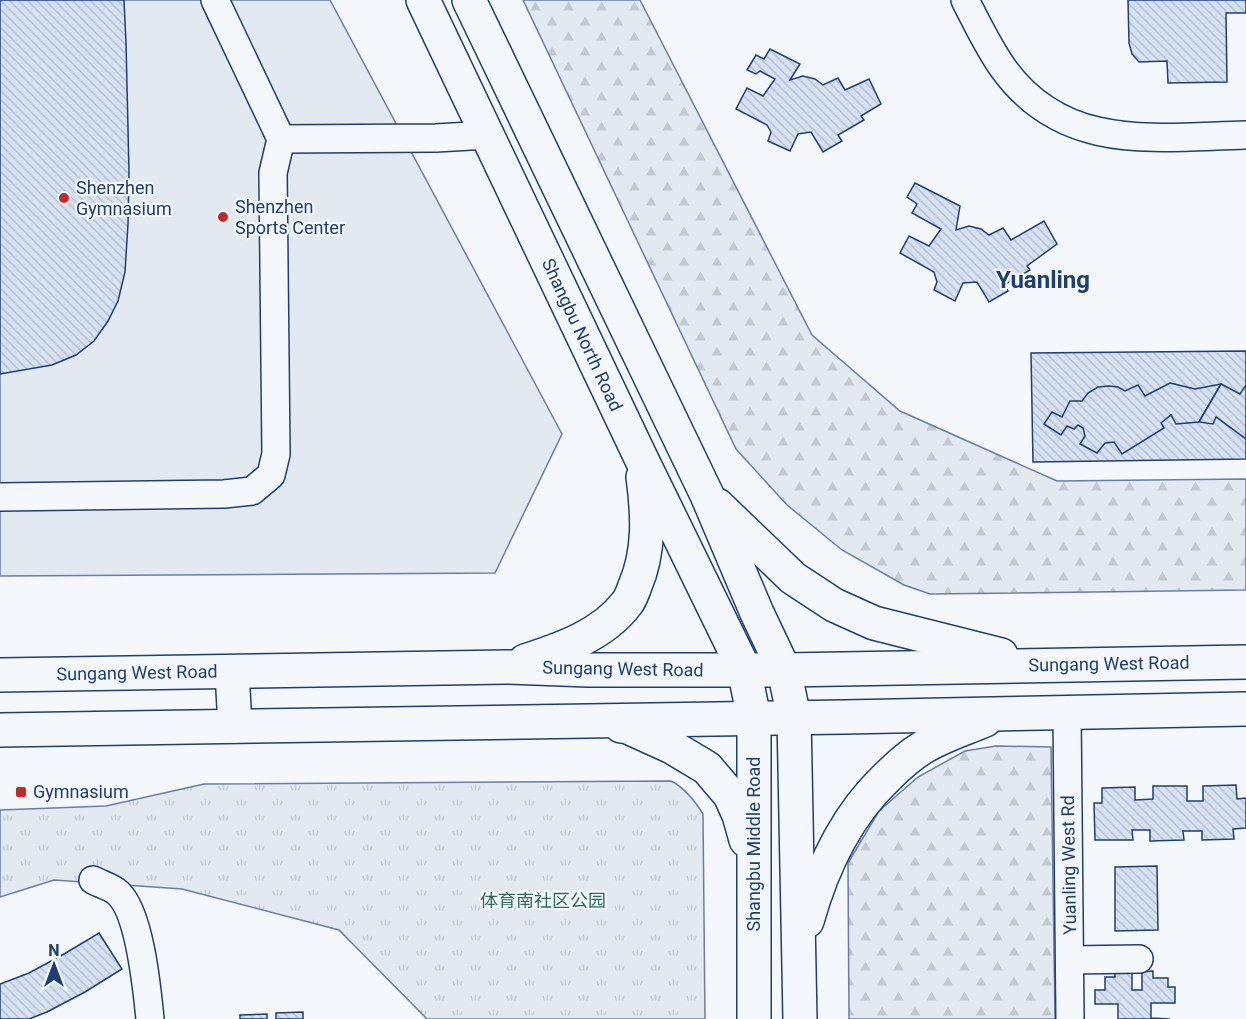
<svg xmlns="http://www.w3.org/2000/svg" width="1246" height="1019" font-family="Roboto,'Noto Sans SC',sans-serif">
  <defs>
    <pattern id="grass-tufts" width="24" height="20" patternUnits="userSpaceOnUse" patternTransform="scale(1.5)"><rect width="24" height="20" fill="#e3e9f0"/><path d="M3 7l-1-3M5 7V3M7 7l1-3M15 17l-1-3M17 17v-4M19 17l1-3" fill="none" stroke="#c2c9d1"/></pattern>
    <pattern id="forest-firs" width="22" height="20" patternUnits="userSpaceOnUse" patternTransform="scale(1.5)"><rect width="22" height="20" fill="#e3e9f0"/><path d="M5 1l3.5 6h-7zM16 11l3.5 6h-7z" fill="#c2c9d1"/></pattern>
    <pattern id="building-back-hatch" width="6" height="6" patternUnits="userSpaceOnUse" patternTransform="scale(1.5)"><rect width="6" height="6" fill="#d5e0f0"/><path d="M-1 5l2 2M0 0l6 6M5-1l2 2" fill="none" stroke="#b6c1d1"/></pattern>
  </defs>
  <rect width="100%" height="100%" fill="#f4f7fb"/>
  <path fill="url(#grass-tufts)" stroke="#687fa3" stroke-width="1.5" d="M671 781C685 788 695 801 703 814L705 1019H427L339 930 182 889 54 880 0 897V810L106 806 204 784Z"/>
  <g fill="url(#forest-firs)" stroke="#687fa3" stroke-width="1.5">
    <path d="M523 0H640L812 335 900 411 1057 481 1246 479V590L930 594 904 585 842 550 787 505 736 449Z"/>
    <path d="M996 746 1051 747 1055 1019H849L848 863 879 811 918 777 965 751Z"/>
  </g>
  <path fill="#e3e9f0" stroke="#687fa3" stroke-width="1.5" d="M0 0H330L562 434 495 573 0 576Z"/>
  <g fill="url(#building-back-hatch)" stroke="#1d3f73" stroke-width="1.5">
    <path d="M0 0H124L126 42 129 172 128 224 125 272 118 301 108 321 94 341 76 355 52 365 0 374Z"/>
    <path d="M1128 0H1246V13H1226L1227 82 1168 83 1167 61 1139 62 1132 54 1129 43Z"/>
    <path d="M770 49 800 64 790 80 803 76 815 79 823 85 838 78 845 90 869 79 881 104 861 116 864 120 838 135 842 141 823 152 811 132 798 134 790 151 768 141 771 132 767 125 736 109 747 88 763 96 775 79 760 71 756 74 747 70 756 55 764 59Z"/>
    <path d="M915 183 960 206 956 230 969 226 981 229 989 235 1003 228 1011 240 1044 221 1057 244 1027 266 1030 270 1004 285 1008 291 989 302 977 282 963 283 955 301 934 290 937 282 934 272 900 253 909 236 929 246 941 229 912 213 917 204 907 197Z"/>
    <path d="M1246 351V459L1033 462 1031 353Z"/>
    <path d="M1170 383 1195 389 1221 384 1199 422 1176 424 1171 415 1161 423 1164 428 1122 454 1114 442 1105 443 1097 453 1080 444 1085 436 1083 428 1078 425 1074 429 1067 426 1061 435 1044 424 1052 412 1062 417 1070 401H1082L1088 393 1098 387 1109 386 1118 387 1125 391 1138 385 1145 396Z"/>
    <path d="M1221 384 1240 394 1246 385V439L1216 417 1213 424 1199 422Z"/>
    <path d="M1236 785 1237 799 1246 798V828L1233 829 1234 839 1202 840V831H1183L1184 840 1150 841V830H1132L1133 840H1095L1094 803H1102V788L1135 787V800L1153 799V786H1187V801H1203V786Z"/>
    <path d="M1157 866 1158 930 1115 931V867Z"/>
    <path d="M99 933 122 969 85 992 47 1012 29 1019H0V984L29 973 64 954Z"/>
    <path d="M1153 971V978H1168V987H1175V1003H1151V1018L1170 1019H1118V1004H1095V990H1105V977H1115V972H1132V990H1142V972Z"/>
    <path d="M303 1012V1019H276V1013Z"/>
    <path d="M267 1014V1019H240V1015Z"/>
  </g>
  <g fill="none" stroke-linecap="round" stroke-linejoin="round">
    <g stroke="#1d3f73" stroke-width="30">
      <g id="minor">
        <path d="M965 0C977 23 988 47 1003 68 1064 153 1155 137 1246 135"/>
        <path d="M281 139 436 138 488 135"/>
        <path d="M0 497 224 494 252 491 271 475 276 454 273 173 281 139 215 0"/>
        <path d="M1067 712 1070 1019"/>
        <path d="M93 880C100 884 112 887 118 893 140 913 147 989 150 1019"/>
        <path d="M1070 960 1139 959"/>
      </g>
    </g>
    <g stroke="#1d3f73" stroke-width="36">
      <g id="major">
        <path d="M423 0 641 458 744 669 754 718V1019"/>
        <path d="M469 0 707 495 757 613 784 670 794 717 800 1019"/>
        <path d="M717 505 793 578 834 605 874 623 1001 655"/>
        <path d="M525 661C562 649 603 635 627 603 631 598 633 591 635 586 650 551 648 514 643 477"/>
        <path d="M232 672 235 726"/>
        <path d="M0 675 507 667 588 670H784L1246 662"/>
        <path d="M621 726 628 727 672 747 707 768 730 795 739 815 746 840"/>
        <path d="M0 730 845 717 1246 709"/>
        <path d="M807 921C822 867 845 817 886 778 897 767 909 756 922 748 941 736 964 729 985 720"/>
      </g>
    </g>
    <use href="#minor" stroke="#f4f7fb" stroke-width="27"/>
    <use href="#major" stroke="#f4f7fb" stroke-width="33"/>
  </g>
  <g fill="#c62828" stroke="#f4f7fb" stroke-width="2">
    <circle cx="64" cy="198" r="6"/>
    <circle cx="223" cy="217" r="6"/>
    <rect x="15" y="786" width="12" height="12" rx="3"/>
  </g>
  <g text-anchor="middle" stroke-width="4.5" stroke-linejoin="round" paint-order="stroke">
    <g font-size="18" fill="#1d3f73" stroke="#f4f7fb" text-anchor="start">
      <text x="76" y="194">Shenzhen<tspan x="76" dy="21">Gymnasium</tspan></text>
      <text x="235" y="213">Shenzhen<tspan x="235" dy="21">Sports Center</tspan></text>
      <text x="33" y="798">Gymnasium</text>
    </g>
    <g font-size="18" fill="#1d3f73" stroke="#f4f7fb">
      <text transform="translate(582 335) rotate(65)" y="6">Shangbu North Road</text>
      <text transform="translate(1109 664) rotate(-1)" y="6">Sungang West Road</text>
      <text transform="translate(623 669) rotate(1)" y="6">Sungang West Road</text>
      <text transform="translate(137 673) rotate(-1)" y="6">Sungang West Road</text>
      <text transform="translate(754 844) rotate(-90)" y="6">Shangbu Middle Road</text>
      <text transform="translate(1069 865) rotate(-91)" y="6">Yuanling West Rd</text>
    </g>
    <g font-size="18" fill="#2c6c60" stroke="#f4f7fb">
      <text x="543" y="907">体育南社区公园</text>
    </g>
    <g font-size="24" font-weight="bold" fill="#1d3f73" stroke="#f4f7fb">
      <text x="1043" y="288">Yuanling</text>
    </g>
  </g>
  <g transform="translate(54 965)" stroke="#f4f7fb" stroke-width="4.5" paint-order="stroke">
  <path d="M0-4.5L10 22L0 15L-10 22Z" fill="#1d3f73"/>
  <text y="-9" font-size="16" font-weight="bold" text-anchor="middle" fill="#1d3f73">N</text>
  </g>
</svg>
